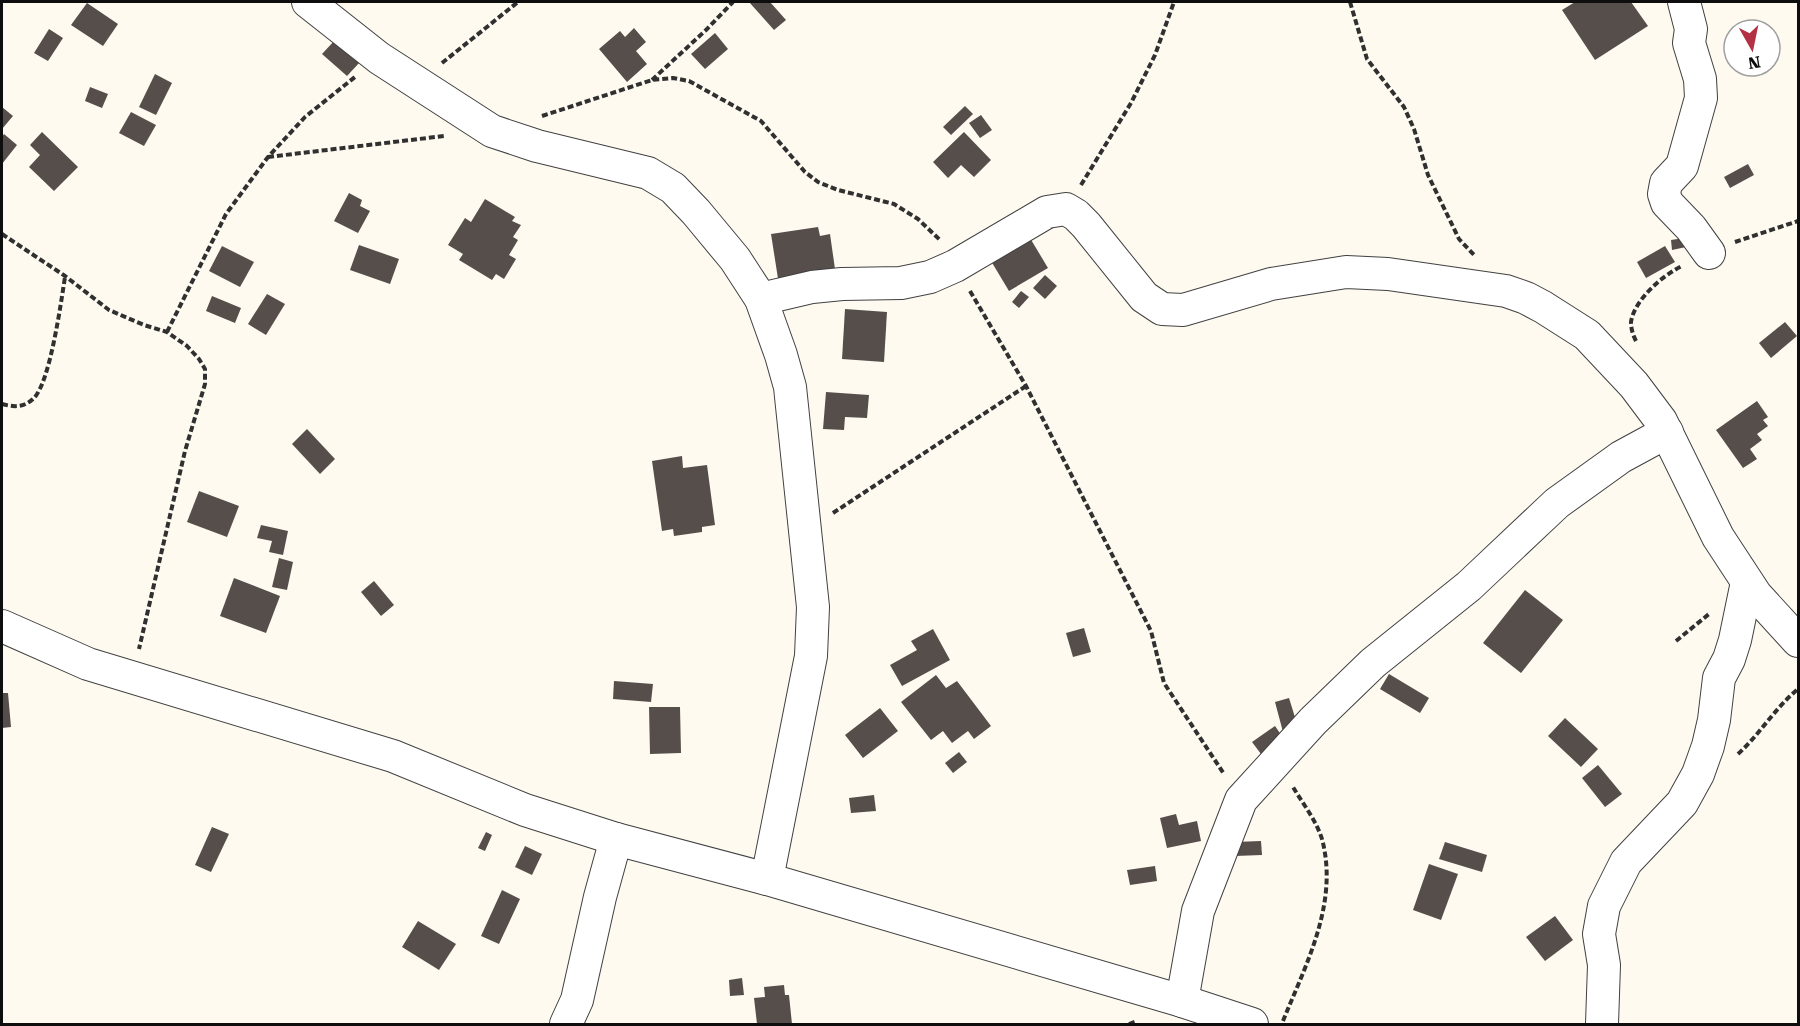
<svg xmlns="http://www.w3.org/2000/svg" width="1800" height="1026" font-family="'Roboto Serif',serif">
  <rect width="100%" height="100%" fill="#fefaf0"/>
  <g fill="#564e4b">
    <path d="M749 2H770L786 20 774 30Z"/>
    <path d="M1575 2H1631L1648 26 1595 60 1562 10Z"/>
    <path d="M87 3 118 24 103 46 71 25Z"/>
    <path d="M634 28 646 42 636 51 647 64 627 82 599 49 620 31 625 37Z"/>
    <path d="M49 29 63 38 48 61 34 53Z"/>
    <path d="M715 33 728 49 705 69 691 54Z"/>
    <path d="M335 40 360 62 347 76 322 54Z"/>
    <path d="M155 74 172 83 156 115 139 107Z"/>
    <path d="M90 87 108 94 102 108 85 101Z"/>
    <path d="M965 106 973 114 951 135 943 127Z"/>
    <path d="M2 107 13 116 2 129Z"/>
    <path d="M131 112 156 125 144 146 119 133Z"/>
    <path d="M981 115 992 130 980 138 969 123Z"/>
    <path d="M42 132 78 167 54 191 29 167 40 155 30 145Z"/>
    <path d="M964 132 991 160 974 177 961 165 948 178 933 162Z"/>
    <path d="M4 134 17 145 2 164V137Z"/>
    <path d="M1748 164 1754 175 1730 188 1724 177Z"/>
    <path d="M349 193 362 200 360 206 370 211 358 233 334 221Z"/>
    <path d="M485 199 515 217 512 221 521 225 513 237 518 240 509 255 516 259 504 279 496 274 492 280 459 260 463 254 448 245 465 218 471 222Z"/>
    <path d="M818 227 820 236 830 234 836 276 779 285 771 234Z"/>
    <path d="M1027 233 1048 268 1009 291 988 256Z"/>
    <path d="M1684 238 1686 247 1672 250 1671 240Z"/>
    <path d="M359 245 399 259 390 284 350 270Z"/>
    <path d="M222 246 254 262 240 287 209 271Z"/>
    <path d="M1665 246 1675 262 1646 278 1637 262Z"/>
    <path d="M1045 275 1057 286 1045 299 1033 288Z"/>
    <path d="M1021 291 1029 297 1019 308 1012 302Z"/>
    <path d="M267 294 285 304 266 335 248 324Z"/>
    <path d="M212 296 241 308 235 323 206 311Z"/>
    <path d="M845 309 887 312 884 362 842 359Z"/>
    <path d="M1785 322 1797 336 1771 358 1759 343Z"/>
    <path d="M826 392 869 395 867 418 845 417 844 430 823 429Z"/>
    <path d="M1757 401 1768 417 1763 420 1768 426 1757 434 1762 440 1750 449 1757 459 1743 468 1716 430Z"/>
    <path d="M307 429 335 459 320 474 292 444Z"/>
    <path d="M682 456 683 468 707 465 715 525 702 527V532L674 536 673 529 662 531 652 461Z"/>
    <path d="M199 491 239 506 227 537 187 522Z"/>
    <path d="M261 525 288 531 283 555 269 552 272 541 257 538Z"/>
    <path d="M279 558 293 562 287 590 272 587Z"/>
    <path d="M234 578 280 596 266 633 220 616Z"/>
    <path d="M374 581 394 605 381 616 361 592Z"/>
    <path d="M1525 590 1563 620 1521 673 1483 643Z"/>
    <path d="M1084 628 1091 652 1073 657 1066 633Z"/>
    <path d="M933 629 950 660 902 686 890 665 917 650 911 641Z"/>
    <path d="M1389 674 1429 698 1420 713 1380 689Z"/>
    <path d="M936 675 946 688 957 681 991 726 974 739 968 731 952 743 943 731 931 740 901 702Z"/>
    <path d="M614 681 653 684 651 702 613 699Z"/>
    <path d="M2 693H8L11 727 2 728Z"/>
    <path d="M1289 698 1298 727 1283 732 1275 702Z"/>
    <path d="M649 707H680L681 753 650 754Z"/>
    <path d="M880 708 898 731 863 758 845 735Z"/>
    <path d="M1565 718 1598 749 1581 767 1548 736Z"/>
    <path d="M1275 726 1286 742 1264 758 1252 742Z"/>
    <path d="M959 752 967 762 953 773 945 763Z"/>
    <path d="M1598 765 1622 794 1605 807 1582 778Z"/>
    <path d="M874 795 876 811 851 813 849 798Z"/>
    <path d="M1176 814 1179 825 1197 821 1201 841 1167 848 1160 818Z"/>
    <path d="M212 827 229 834 211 872 195 865Z"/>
    <path d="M486 832 492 835 485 851 478 848Z"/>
    <path d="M1261 841 1262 855 1235 856V842Z"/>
    <path d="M1445 842 1487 855 1482 872 1439 859Z"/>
    <path d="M525 846 542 854 532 875 515 867Z"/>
    <path d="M1429 864 1458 874 1441 920 1413 910Z"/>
    <path d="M1155 866 1157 881 1130 885 1127 870Z"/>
    <path d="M502 890 520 899 499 944 481 936Z"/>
    <path d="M1555 916 1573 940 1545 961 1526 937Z"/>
    <path d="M418 921 456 944 439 970 402 947Z"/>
    <path d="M742 978 744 995 730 996 729 980Z"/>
    <path d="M784 985 785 995H789L792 1024H757L754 998 765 997 764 987Z"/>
  </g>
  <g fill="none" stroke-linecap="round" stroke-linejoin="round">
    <g stroke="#414141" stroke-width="34">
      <g id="street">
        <path d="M308 2 379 58 492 131 537 146 648 173 673 188 696 212 735 259 761 299 781 355 790 387 813 607 811 656 767 879"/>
        <path d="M1684 2 1691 29 1689 43 1700 79 1701 98 1682 166 1666 183 1664 194 1667 203 1691 228 1709 253"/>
        <path d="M761 299 812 287 842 284 901 283 930 277 955 266 1047 212 1066 209 1076 215 1086 225 1144 297 1162 309 1183 310 1271 284 1346 272 1388 274 1506 291 1526 298 1543 307 1587 335 1634 385 1661 421 1718 537 1756 595 1798 641"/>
        <path d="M2 626 88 664 393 756 525 810 616 839 767 879 1182 1001 1252 1024"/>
        <path d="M1182 1001 1198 911 1241 800 1313 721 1373 663 1469 586 1557 503 1621 457 1667 432"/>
        <path d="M566 1024 577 1000 600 897 616 839"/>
        <path d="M1602 1024 1604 965 1599 934 1604 906 1626 862 1682 803 1698 774 1708 746 1714 720 1719 678 1729 659 1735 640 1747 582"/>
      </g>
    </g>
    <g stroke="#303030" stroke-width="4" stroke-dasharray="6 3" stroke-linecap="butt">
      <path d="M1350 2 1367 59 1404 107 1414 129 1428 175 1459 239 1475 256"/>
      <path d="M442 63 518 2"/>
      <path d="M652 80 706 30 733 2"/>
      <path d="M542 116 652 80 673 78 689 81 761 121 805 172 818 182 838 190 894 204 918 219 940 240"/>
      <path d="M268 157 444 136"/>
      <path d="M1081 185 1131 103 1155 55 1174 2"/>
      <path d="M2 234 65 276 109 310 144 325 167 332 187 346 199 359 205 369V384L185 451 139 649"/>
      <path d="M1735 242 1798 221"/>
      <path d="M970 291 1026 386 1151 631 1164 683 1224 774"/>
      <path d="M167 332 226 214 268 157 305 117 355 77"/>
      <path d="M1636 341C1633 335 1631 329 1631 322 1634 300 1663 275 1682 266"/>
      <path d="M2 404C13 407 23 408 33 399 50 384 61 302 65 277"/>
      <path d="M833 513 1026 386"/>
      <path d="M1676 641 1709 614"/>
      <path d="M1738 754C1760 734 1775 708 1798 689"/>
      <path d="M1283 1021C1306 964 1339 903 1322 839 1316 820 1303 804 1293 787"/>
      <path d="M1129 1024 1137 1021"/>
    </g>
    <use href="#street" stroke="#fff" stroke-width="32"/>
  </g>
  <rect width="1800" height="1026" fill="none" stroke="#0e0e0e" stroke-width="6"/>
  <g transform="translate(1752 48) rotate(171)"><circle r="28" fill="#ffffff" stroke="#9f9f9f" stroke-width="1.5"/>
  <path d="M0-4.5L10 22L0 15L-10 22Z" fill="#b33144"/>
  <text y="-9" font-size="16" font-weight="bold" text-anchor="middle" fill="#0e0e0e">N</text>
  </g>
</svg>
